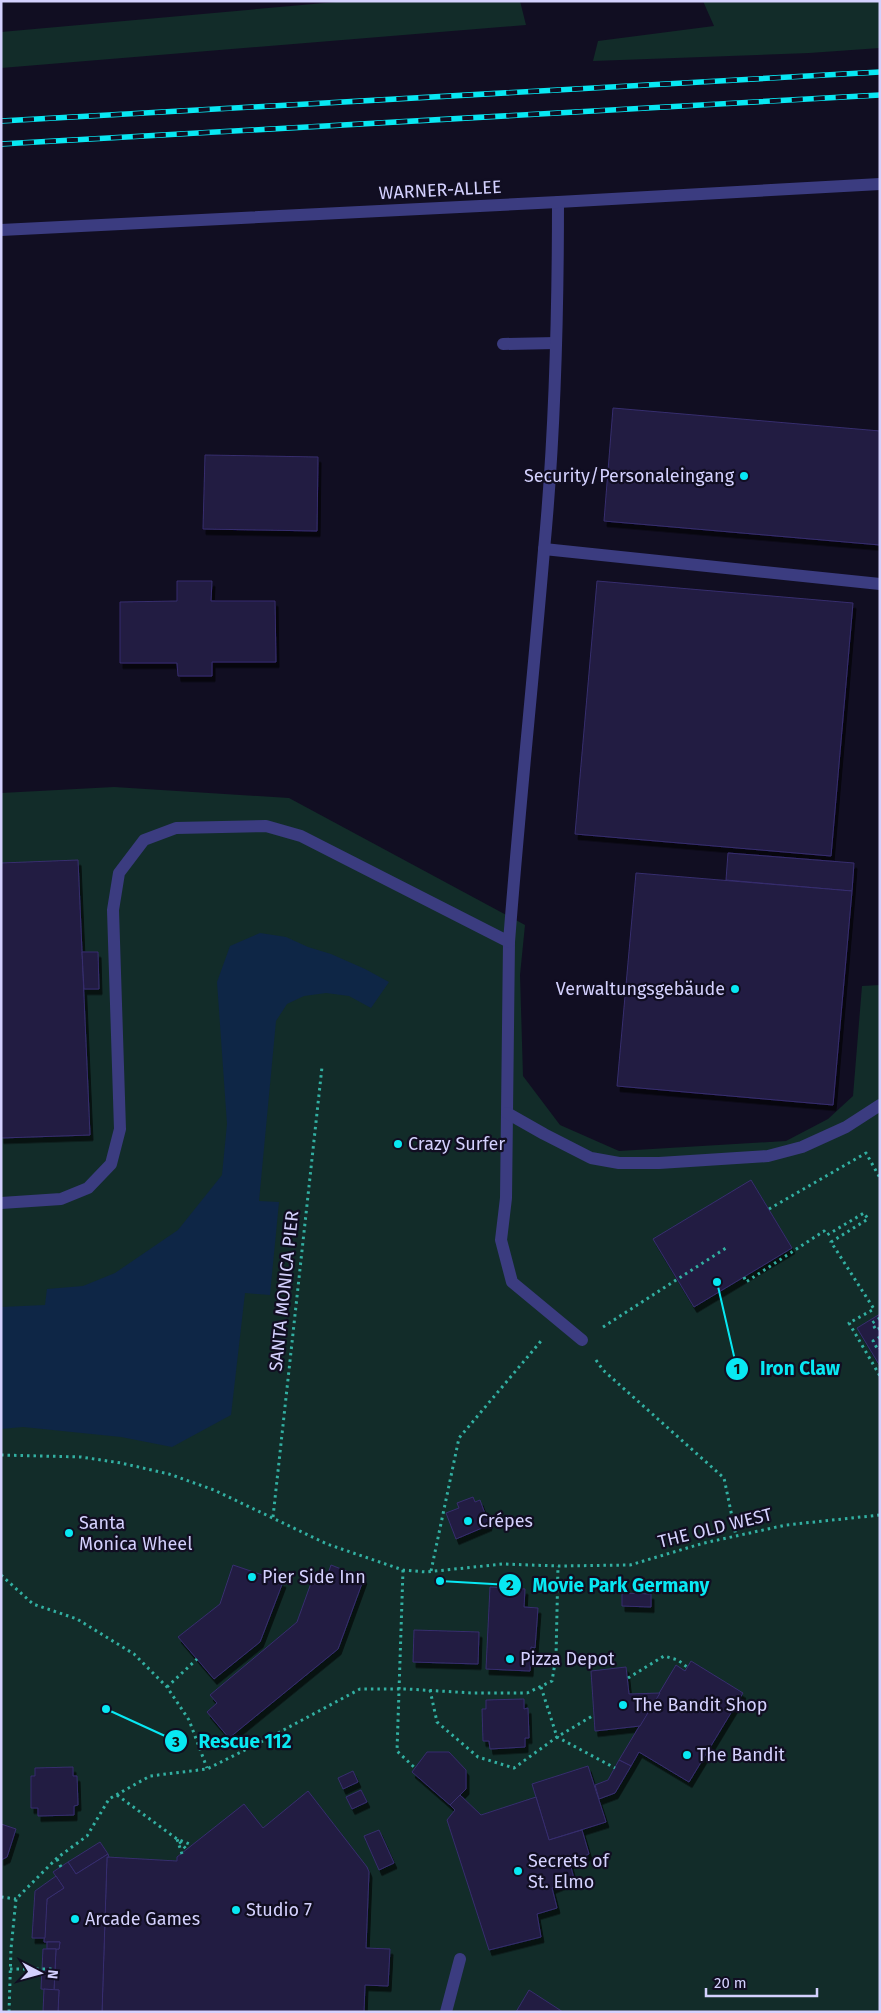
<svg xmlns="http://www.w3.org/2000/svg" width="881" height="2013" font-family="'Fira Sans',sans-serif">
  <defs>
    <filter id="shadow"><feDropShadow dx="3" dy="5.5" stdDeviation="0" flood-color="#0009"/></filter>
  </defs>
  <rect width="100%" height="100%" fill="#110e22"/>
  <g fill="#122c29">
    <path d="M347 1H520L526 25 1 68V32Z"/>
    <path d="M703 1H880V48L809 53 593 61 598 41 714 26Z"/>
    <path d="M114 787 289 798 525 925 520 975 523 1076 560 1125 619 1151 786 1141 828 1119 853 1096 862 986 880 985V2012H1V793Z"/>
  </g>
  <path fill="#0e2646" d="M260 933 286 937 308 947 331 954 365 969 389 982 371 1008 349 996 326 993 304 996 287 1004 276 1021 259 1201 279 1202 270 1295 245 1293 231 1415 172 1447 121 1437 23 1427 1 1429V1307L45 1305 47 1289 83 1286 115 1273 178 1230 222 1175 227 1124 217 982 230 946Z"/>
  <g fill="#211b42" stroke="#372e6e" filter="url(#shadow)">
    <path d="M613 408 880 431V545L604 521Z"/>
    <path d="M205 455 318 457 317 531 203 529Z"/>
    <path d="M177 581H212L211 601H275L276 662H212V676H178L177 663H120V602L177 601Z"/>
    <path d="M597 581 853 603 831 856 575 834Z"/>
    <path d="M728 853 854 863 852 891 726 880Z"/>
    <path d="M78 860 90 1135 1 1138V863Z"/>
    <path d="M636 873 852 891 833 1105 617 1086Z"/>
    <path d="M82 952H98L99 989H84Z"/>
    <path d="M751 1180 792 1248 694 1307 653 1239Z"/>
    <path d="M880 1314V1366L857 1328Z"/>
    <path d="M473 1497 475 1502 480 1500 489 1525 456 1539 446 1513 459 1508 457 1503Z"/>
    <path d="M233 1565 283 1582 260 1642 214 1679 178 1637 220 1604Z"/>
    <path d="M331 1565 364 1578 338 1649 229 1738 207 1712 217 1703 210 1695 297 1622 315 1572 327 1577Z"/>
    <path d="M490 1587 525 1589 524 1607 538 1608 535 1648 531 1647 530 1671 486 1669Z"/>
    <path d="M622 1593 651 1594V1607L622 1606Z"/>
    <path d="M414 1630 479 1632 478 1664 413 1662Z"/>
    <path d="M691 1661 743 1693 689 1782 639 1752 631 1766 619 1760 676 1665 685 1671Z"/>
    <path d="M626 1667 629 1694 660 1693 640 1726 595 1731 591 1671Z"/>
    <path d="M524 1699V1709L528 1708 529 1738H525V1747L490 1749 489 1741H483L482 1709H486V1700Z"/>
    <path d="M427 1752H449L466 1770V1789L450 1805 412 1772Z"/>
    <path d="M619 1760 631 1766 615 1793 599 1799 595 1785 608 1780Z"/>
    <path d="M588 1766 606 1822 549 1840 532 1784Z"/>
    <path d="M73 1767V1776H77L78 1805 74 1806V1815L38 1816V1808H31V1776H35V1768Z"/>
    <path d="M353 1771 358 1782 343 1789 338 1778Z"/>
    <path d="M361 1790 367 1802 352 1809 346 1797Z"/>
    <path d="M308 1791 367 1867 369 1872 366 1948 390 1949 388 1986 365 1985 364 2012H102L107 1857 177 1861V1857L244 1804 263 1828Z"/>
    <path d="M460 1795 481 1815 536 1797 549 1840 582 1830 589 1854 570 1863 574 1879 552 1888 557 1908 537 1914 541 1937 489 1950 447 1820 455 1810 450 1805Z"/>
    <path d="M1 1824 16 1829 7 1857 1 1860Z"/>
    <path d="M379 1830 394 1863 379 1870 364 1836Z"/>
    <path d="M100 1842 108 1854 76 1874 68 1862Z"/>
    <path d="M108 1854 109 1857H107L102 2012H58L59 1990H54L56 1949H59L60 1942H44L47 1899 64 1888 53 1872 68 1862 76 1874Z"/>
    <path d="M56 1876 64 1888 47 1899 45 1938H32L35 1891Z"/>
    <path d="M47 1942H60L59 1949H47Z"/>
    <path d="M43 1949H56L54 1990 41 1989Z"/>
    <path d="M44 1989 59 1990 58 2012H43Z"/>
    <path d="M529 1990 563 2012H516Z"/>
  </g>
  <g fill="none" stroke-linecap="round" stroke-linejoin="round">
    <g stroke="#32b0a2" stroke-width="3" stroke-dasharray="2.5 4" stroke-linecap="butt">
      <path d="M769 1209 866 1153 880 1178"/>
      <path d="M744 1277 746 1282 824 1231 827 1235 864 1213 868 1219 831 1242 874 1309 849 1323 880 1376"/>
      <path d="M880 1318 872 1323 876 1330 880 1328"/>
      <path d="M603 1327 726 1248"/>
      <path d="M880 1337 873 1341 878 1350 880 1349"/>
      <path d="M596 1360 603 1370 724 1478 736 1536"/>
      <path d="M1 1455 81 1457 121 1463 169 1474 214 1490 327 1544 403 1570 426 1572 503 1564 558 1566 630 1565 704 1543 786 1525 880 1515"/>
      <path d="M273 1517 322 1067"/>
      <path d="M403 1570 397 1751 415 1768"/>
      <path d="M431 1571 459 1438 541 1341"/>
      <path d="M1 1575 33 1604 77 1619 134 1654 167 1687 189 1720 207 1768"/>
      <path d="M628 1678 664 1656 678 1660 687 1667"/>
      <path d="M167 1687 197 1659"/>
      <path d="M541 1687 557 1737 615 1768"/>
      <path d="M430 1690 437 1722 478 1757 514 1768 557 1737 594 1715"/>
      <path d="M117 1795 177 1839 187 1850"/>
      <path d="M182 1854 177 1839 192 1845"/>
      <path d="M57 1859 61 1867"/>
      <path d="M1 1897 16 1899"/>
      <path d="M10 1969H54"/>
      <path d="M9 2012 11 1949 16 1899 57 1858 87 1836 109 1799 150 1776 207 1769 263 1741 360 1689H407L472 1693H527L552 1681 556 1657 558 1566"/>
    </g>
    <g stroke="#3b3c80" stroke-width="12">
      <path d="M503 344 556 343"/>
      <path d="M544 549 880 584"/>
      <path d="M509 942 506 1198 501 1240 512 1282 582 1340"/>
      <path d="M507 1113 544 1134 591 1158 619 1163H659L768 1156 802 1147 846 1127 880 1105"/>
      <path d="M1 1203 61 1199 88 1188 111 1164 120 1129 113 910 119 873 144 840 176 828 266 826 301 836 509 942C519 811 533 681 544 550 555 435 558 318 558 202"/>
      <path d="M446 2012 460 1959"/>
    </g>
    <path stroke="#3b3c80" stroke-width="12" d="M1 230 558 202 880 184"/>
    <g stroke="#08e8f3" stroke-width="5.5">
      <g id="rail">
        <path d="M1 121 880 72"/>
        <path d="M1 144 880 95"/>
      </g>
    </g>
    <use href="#rail" stroke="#110e22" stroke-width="4" stroke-dasharray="11" stroke-linecap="butt"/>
  </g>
  <g fill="#08e8f3" stroke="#110e22" stroke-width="2">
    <circle cx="744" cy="476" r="5"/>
    <circle cx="735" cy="989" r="5"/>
    <circle cx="398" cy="1144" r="5"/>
    <circle cx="468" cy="1521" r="5"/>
    <circle cx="69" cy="1533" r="5"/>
    <circle cx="252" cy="1577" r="5"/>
    <circle cx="510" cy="1659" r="5"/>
    <circle cx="623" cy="1705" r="5"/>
    <circle cx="687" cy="1755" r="5"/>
    <circle cx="518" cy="1871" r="5"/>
    <circle cx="236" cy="1910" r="5"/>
    <circle cx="75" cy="1919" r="5"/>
  </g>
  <g text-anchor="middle" stroke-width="4.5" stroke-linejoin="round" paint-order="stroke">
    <g font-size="18" fill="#d4d1fe" stroke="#110e22">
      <text transform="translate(440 190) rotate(-3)" y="6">WARNER-ALLEE</text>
      <text transform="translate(284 1291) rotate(-84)" y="6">SANTA MONICA PIER</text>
      <text transform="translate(715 1528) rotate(-14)" y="6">THE OLD WEST</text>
    </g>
    <g font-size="18" fill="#d4d1fe" stroke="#110e22" text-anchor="start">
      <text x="734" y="482" text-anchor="end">Security/Personaleingang</text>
      <text x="725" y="995" text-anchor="end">Verwaltungsgebäude</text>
      <text x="408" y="1150">Crazy Surfer</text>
      <text x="478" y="1527">Crépes</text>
      <text x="79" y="1529">Santa<tspan x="79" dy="21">Monica Wheel</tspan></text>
      <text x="262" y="1583">Pier Side Inn</text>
      <text x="520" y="1665">Pizza Depot</text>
      <text x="633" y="1711">The Bandit Shop</text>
      <text x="697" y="1761">The Bandit</text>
      <text x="528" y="1867">Secrets of<tspan x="528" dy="21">St. Elmo</tspan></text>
      <text x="246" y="1916">Studio 7</text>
      <text x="85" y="1925">Arcade Games</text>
    </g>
  </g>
  <path fill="none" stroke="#08e8f3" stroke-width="2" d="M717 1282L737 1369M440 1581L510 1585M106 1709L176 1741"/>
  <g fill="#08e8f3" stroke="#110e22" stroke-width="2">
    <circle cx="717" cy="1282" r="5"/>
    <circle cx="440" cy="1581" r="5"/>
    <circle cx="106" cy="1709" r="5"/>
    <circle cx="737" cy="1369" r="12"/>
    <circle cx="510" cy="1585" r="12"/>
    <circle cx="176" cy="1741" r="12"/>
  </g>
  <g font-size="15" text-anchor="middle" font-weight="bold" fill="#111">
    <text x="737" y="1374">1</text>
    <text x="510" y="1590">2</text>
    <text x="176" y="1747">3</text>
  </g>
  <g font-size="19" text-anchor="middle" font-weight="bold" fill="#08e8f3" stroke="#110e22" stroke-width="4.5" stroke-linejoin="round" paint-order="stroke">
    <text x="800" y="1375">Iron Claw</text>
    <text x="621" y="1592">Movie Park Germany</text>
    <text x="245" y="1748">Rescue 112</text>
  </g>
  <rect width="881" height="2013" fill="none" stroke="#d4d1fe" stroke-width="5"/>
  <g transform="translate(40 1973) rotate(96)" stroke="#110e22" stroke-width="4" paint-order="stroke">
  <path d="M0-4L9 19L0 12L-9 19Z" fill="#d4d1fe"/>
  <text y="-8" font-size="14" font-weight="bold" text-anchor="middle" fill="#d4d1fe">N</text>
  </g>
  <path d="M706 1988v8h111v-8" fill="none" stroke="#d4d1fe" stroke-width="2.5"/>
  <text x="714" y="1988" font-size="15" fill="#d4d1fe" stroke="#110e22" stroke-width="4" paint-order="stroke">20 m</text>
</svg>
